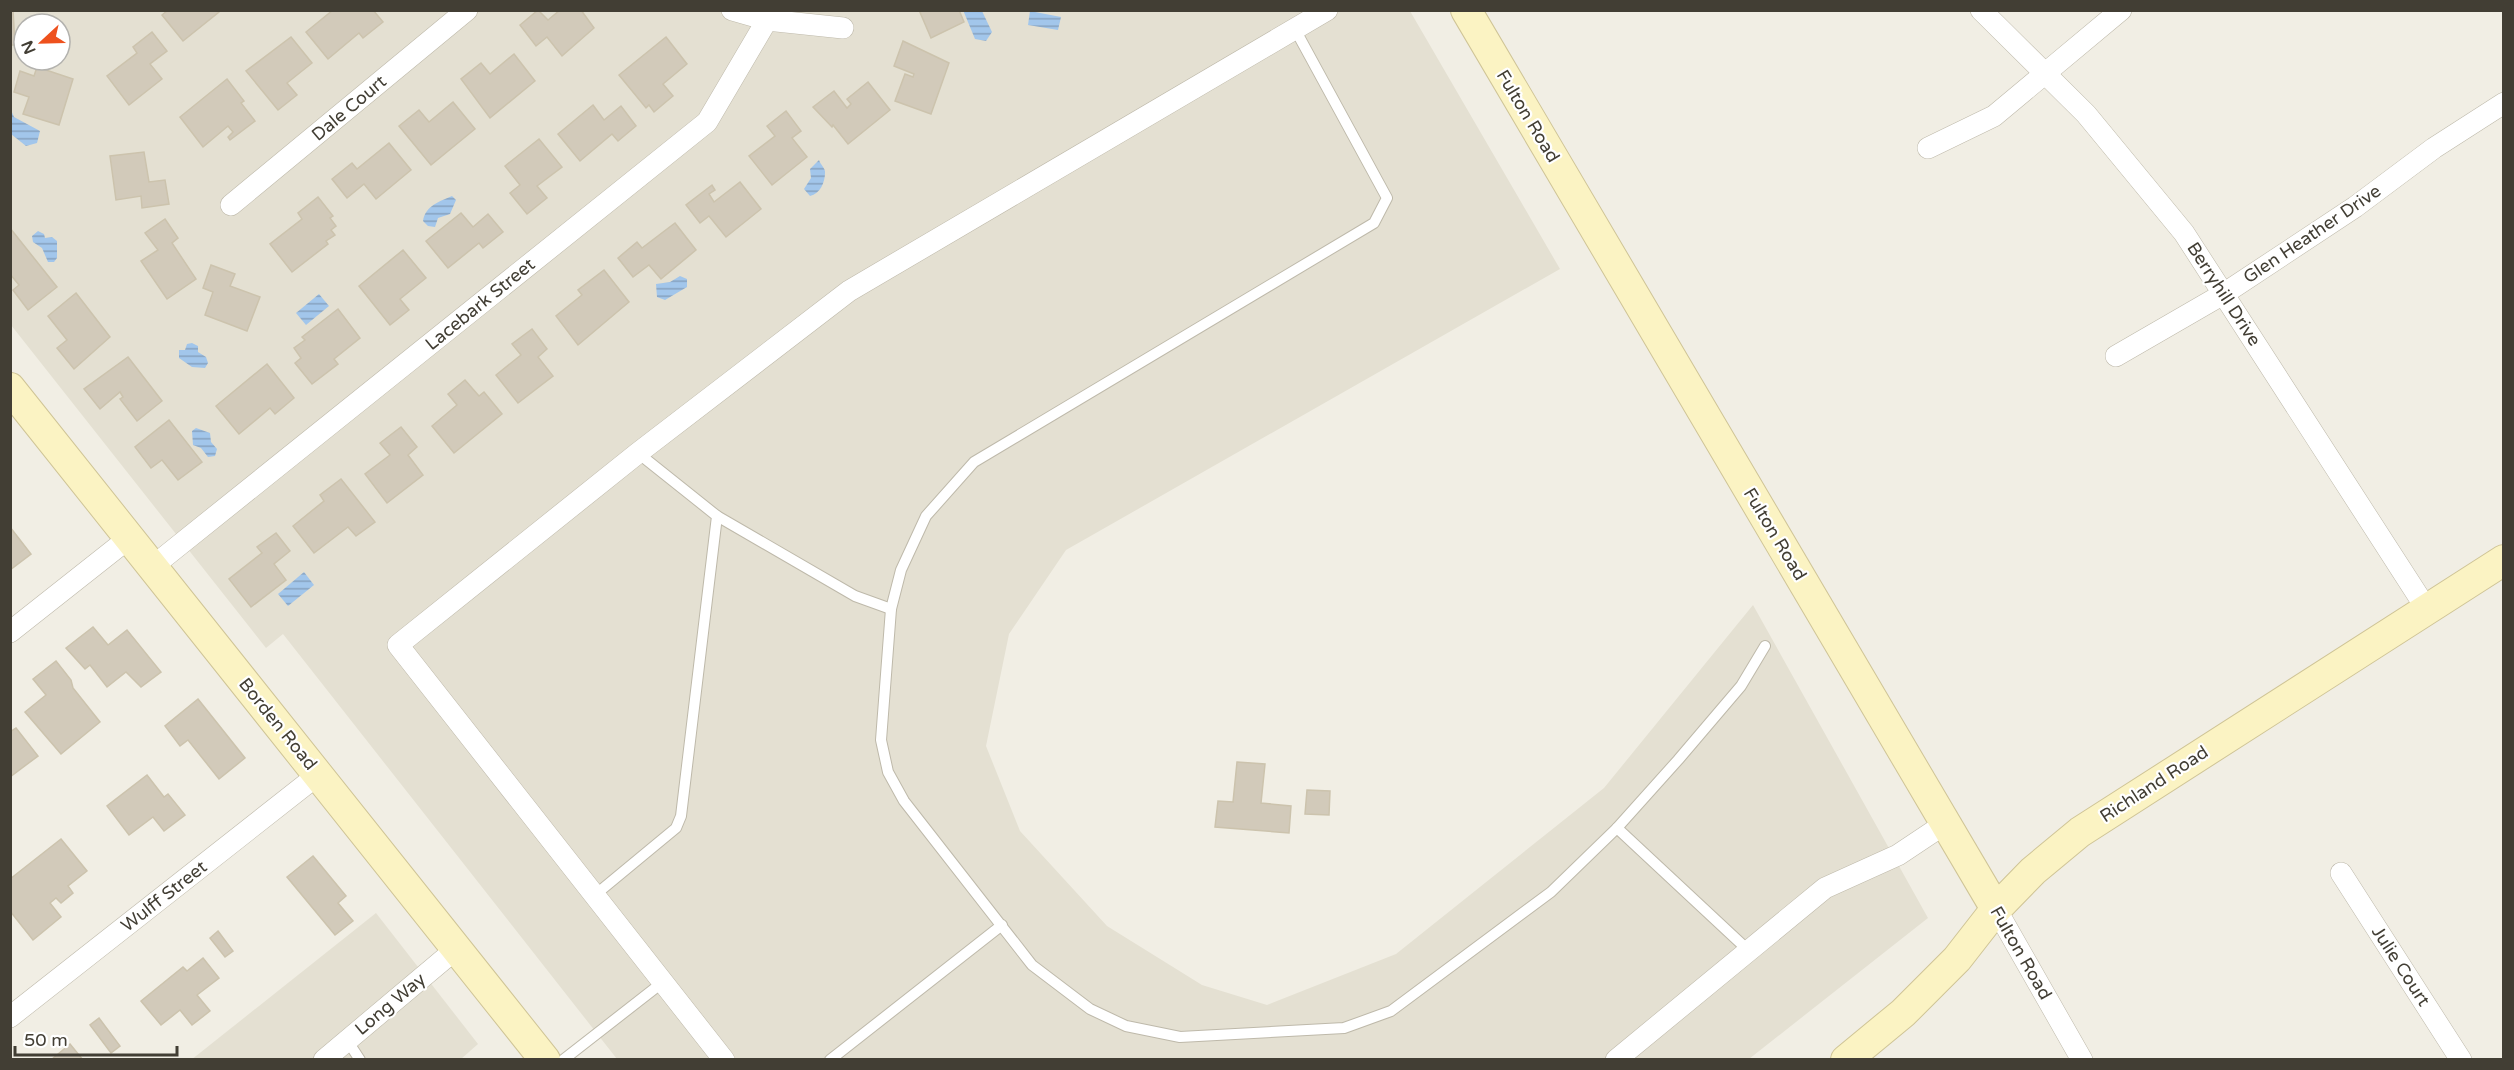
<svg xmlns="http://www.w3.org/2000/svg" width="2514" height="1070" font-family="'Varela Round',sans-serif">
  <defs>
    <pattern id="water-rules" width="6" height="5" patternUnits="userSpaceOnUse" patternTransform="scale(1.5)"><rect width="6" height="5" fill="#a2c6eb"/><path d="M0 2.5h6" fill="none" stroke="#86a2bf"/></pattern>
  </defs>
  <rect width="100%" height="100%" fill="#f1eee4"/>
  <g fill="#e4e0d2" fill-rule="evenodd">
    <path d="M11 11H1410L1560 269 1066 550 1009 634 986 746 1020 831 1107 926 1202 985 1267 1005 1396 954 1604 788 1753 605 1928 918 1749 1059H617L283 634 266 648 11 325ZM24 24H60V60H24Z"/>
    <path d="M376 913 478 1044 461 1059 191 1060Z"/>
  </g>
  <g fill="url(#water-rules)">
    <path d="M963 10 982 11 992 32 986 41 975 39Z"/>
    <path d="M1030 11 1061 17 1058 30 1028 25Z"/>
    <path d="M11 110 14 117 40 131 37 143 26 146 11 134Z"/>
    <path d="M819 160C820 164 826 169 825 173 825 182 820 194 810 196L804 189 811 178 810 169Z"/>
    <path d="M452 196 456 200 450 214 438 218 435 227 428 226 423 221C425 206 440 201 452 196Z"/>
    <path d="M38 231 44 234 45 238 52 237 57 241V258L54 262H48L42 248 33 242 32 236Z"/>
    <path d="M680 276 687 279V287L665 300 657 297 656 284 670 282Z"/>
    <path d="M319 294 329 306 306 325 296 313Z"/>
    <path d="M192 343 198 346V352L206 357 208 363 205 368 192 367 179 358V350H185L187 344Z"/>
    <path d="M196 428 210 433 211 442 217 449 215 456 208 457 201 448 193 445 192 431Z"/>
    <path d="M304 572 314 585 288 606 278 594Z"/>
  </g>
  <g fill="#d2caba" stroke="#ccc3ad" stroke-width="1.5">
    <path d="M10 10H13L15 45H10Z"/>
    <path d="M168 10H218L219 12 183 41 162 15Z"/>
    <path d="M333 10H373L383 22 363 38 359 33 328 59 306 32Z"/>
    <path d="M538 10 548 20 560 10H581L594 28 562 56 547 37 536 46 520 25Z"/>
    <path d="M919 10H959L964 22 931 38Z"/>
    <path d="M152 32 167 51 150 64 162 79 129 105 107 76 137 53 133 47Z"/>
    <path d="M291 37 312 63 287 83 297 95 278 110 246 71Z"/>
    <path d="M666 37 687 64 663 84 673 96 654 112 649 105 646 108 619 75Z"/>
    <path d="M903 41 949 63 931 114 895 101 905 74 913 77 914 74 894 66Z"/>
    <path d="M514 54 535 81 490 118 461 79 481 63 490 74Z"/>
    <path d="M37 67 73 79 59 125 23 114 29 97 14 92 20 71 34 76Z"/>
    <path d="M227 79 244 101 241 103 255 121 230 140 228 137 233 132 228 126 203 147 180 117Z"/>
    <path d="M868 82 890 110 848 144 833 125 832 127 813 107 834 91 847 108 851 104 847 99Z"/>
    <path d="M453 102 475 129 431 165 399 126 419 110 429 122Z"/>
    <path d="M593 105 604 120 621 106 636 126 618 141 612 134 580 161 558 134Z"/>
    <path d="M786 111 801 131 792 138 807 157 772 185 749 156 775 136 767 126Z"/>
    <path d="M539 139 562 167 537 186 547 198 527 214 510 193 520 185 505 166Z"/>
    <path d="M389 143 411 170 376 199 364 184 347 198 332 179 352 163 357 169Z"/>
    <path d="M144 152 149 182 165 180 169 204 142 208 141 196 116 200 110 156Z"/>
    <path d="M740 182 761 209 726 237 709 216 700 223 686 205 712 185 715 190 709 194 714 202Z"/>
    <path d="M318 197 333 216 330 218 336 226 331 230 335 235 326 241 328 244 292 272 270 244 302 219 298 213Z"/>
    <path d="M461 213 473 227 488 214 503 232 483 248 479 243 448 268 426 241Z"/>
    <path d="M165 219 178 238 172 243 196 279 167 299 141 261 158 250 145 233Z"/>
    <path d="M675 223 696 250 661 279 649 265 633 277 618 258 637 242 642 248Z"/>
    <path d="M10 228 57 287 28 310 13 290 19 285 10 274Z"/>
    <path d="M403 250 426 278 400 299 409 310 390 325 359 286Z"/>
    <path d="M211 265 235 274 230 286 260 297 247 331 205 315 213 292 203 288Z"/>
    <path d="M604 270 629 302 578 345 556 316 582 295 578 290Z"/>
    <path d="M76 293 110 337 74 369 57 348 67 340 48 316Z"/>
    <path d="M338 309 360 338 334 359 338 364 312 384 295 363 301 358 294 348 305 340 302 337Z"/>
    <path d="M532 329 547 349 538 357 553 376 518 403 496 375 521 355 512 344Z"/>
    <path d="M128 357 162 401 137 421 120 399 123 397 120 392 100 409 84 389Z"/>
    <path d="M267 364 294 398 275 414 270 408 239 434 216 406Z"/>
    <path d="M465 380 479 396 484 392 502 414 454 453 432 426 457 405 448 394Z"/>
    <path d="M169 420 202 462 178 480 162 460 151 468 135 447Z"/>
    <path d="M401 427 417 447 408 455 423 475 387 503 365 474 390 455 380 443Z"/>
    <path d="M341 479 375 522 356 536 348 527 314 553 293 526 324 501 320 495Z"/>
    <path d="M10 527 31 554 10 570Z"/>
    <path d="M276 533 290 551 274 564 286 580 251 607 229 579 262 553 257 547Z"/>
    <path d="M93 627 108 645 127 630 161 672 141 687 126 672 107 687 90 665 85 669 66 648Z"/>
    <path d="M56 661 71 680 73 688 100 722 61 754 25 712 46 695 33 679Z"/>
    <path d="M198 699 245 758 219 779 188 740 180 746 165 726Z"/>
    <path d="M16 728 38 756 10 777V732Z"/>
    <path d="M1237 762 1265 764 1261 803 1291 806 1289 833 1215 827 1218 801 1233 802Z"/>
    <path d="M147 775 164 797 168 794 185 815 164 831 153 817 129 835 107 806Z"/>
    <path d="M1307 790 1330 791 1329 815 1305 814Z"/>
    <path d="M61 839 87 871 68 886 73 893 61 903 56 898 50 903 61 917 33 940 10 911V879Z"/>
    <path d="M313 856 346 896 338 903 353 921 335 935 287 877Z"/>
    <path d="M218 931 233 951 225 957 210 938Z"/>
    <path d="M203 958 219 978 197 995 210 1011 192 1025 180 1010 161 1025 141 1001 183 967 187 971Z"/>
    <path d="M99 1018 120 1046 111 1053 90 1025Z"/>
    <path d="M70 1044 83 1060H51Z"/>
  </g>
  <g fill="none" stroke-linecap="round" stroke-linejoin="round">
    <g stroke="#beb9aa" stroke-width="12">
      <g id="lane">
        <path d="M1296 31 1387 198 1374 223 974 462 926 516 901 570 891 609 881 740 888 772 904 801 1032 965 1090 1009 1126 1026 1180 1037 1344 1028 1391 1011 1551 892 1617 828 1678 760 1741 686 1765 646"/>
        <path d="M717 516 855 596 891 609"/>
        <path d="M1617 828 1749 951"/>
        <path d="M595 895 676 828 681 816 717 516 638 453"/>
        <path d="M347 1040 360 1060"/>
        <path d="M563 1060 663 982"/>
        <path d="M830 1060 1002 925"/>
      </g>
    </g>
    <g stroke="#beb9aa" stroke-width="22">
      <g id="street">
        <path d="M732 10 767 20 843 28"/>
        <path d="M1981 10 2086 114 2184 233 2426 608"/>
        <path d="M1928 148 1994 116 2121 10"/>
        <path d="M231 205 467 10"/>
        <path d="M2116 356 2225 293 2355 207 2434 148 2504 103"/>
        <path d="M152 567 707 122 767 20 770 10"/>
        <path d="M10 632 129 538"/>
        <path d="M2341 873 2461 1060"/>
        <path d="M1996 909 2082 1060"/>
        <path d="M10 1017 319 774"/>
        <path d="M324 1060 456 949"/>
        <path d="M724 1060 398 645 638 453 849 291 1327 10"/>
        <path d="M1616 1060 1825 888 1898 855 1946 823"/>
      </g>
    </g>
    <g stroke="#cfc496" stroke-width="32">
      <g id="secondary">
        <path d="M1466 10 1996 909"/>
        <path d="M10 388 545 1060"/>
        <path d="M1846 1060 1903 1013 1957 959 1996 909 2033 871 2080 832 2504 560"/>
      </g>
    </g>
    <use href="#lane" stroke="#fff" stroke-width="10"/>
    <use href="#street" stroke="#fff" stroke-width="21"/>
    <use href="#secondary" stroke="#fbf3c3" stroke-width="30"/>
  </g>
  <g text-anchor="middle" stroke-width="4.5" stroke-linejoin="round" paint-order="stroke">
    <g font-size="18" fill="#423e34" stroke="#fff">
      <text transform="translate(349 108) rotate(-40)" y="6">Dale Court</text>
      <text transform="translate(1528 116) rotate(59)" y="6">Fulton Road</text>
      <text transform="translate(2312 234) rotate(-34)" y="6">Glen Heather Drive</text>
      <text transform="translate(2224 294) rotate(57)" y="6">Berryhill Drive</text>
      <text transform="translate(480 304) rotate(-39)" y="6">Lacebark Street</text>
      <text transform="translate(1775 534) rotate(59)" y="6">Fulton Road</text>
      <text transform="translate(278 724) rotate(51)" y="6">Borden Road</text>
      <text transform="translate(2154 784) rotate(-33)" y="6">Richland Road</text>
      <text transform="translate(164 896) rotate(-38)" y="6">Wulff Street</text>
      <text transform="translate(2021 953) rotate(60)" y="6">Fulton Road</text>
      <text transform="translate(2401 966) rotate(57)" y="6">Julie Court</text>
      <text transform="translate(390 1004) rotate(-40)" y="6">Long Way</text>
    </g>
  </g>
  <rect width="2514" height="1070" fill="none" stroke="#423e34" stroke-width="24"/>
  <g transform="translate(42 42) rotate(248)"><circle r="28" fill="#ffffff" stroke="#b3b2ae" stroke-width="1.5"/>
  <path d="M0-4.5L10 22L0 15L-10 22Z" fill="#ee511d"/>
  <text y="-9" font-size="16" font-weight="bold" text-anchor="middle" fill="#423e34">N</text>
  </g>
  <path d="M15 1046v9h162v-9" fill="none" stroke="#423e34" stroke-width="3"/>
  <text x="24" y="1046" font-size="18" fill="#423e34" stroke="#ffffff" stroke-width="4.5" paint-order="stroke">50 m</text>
</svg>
